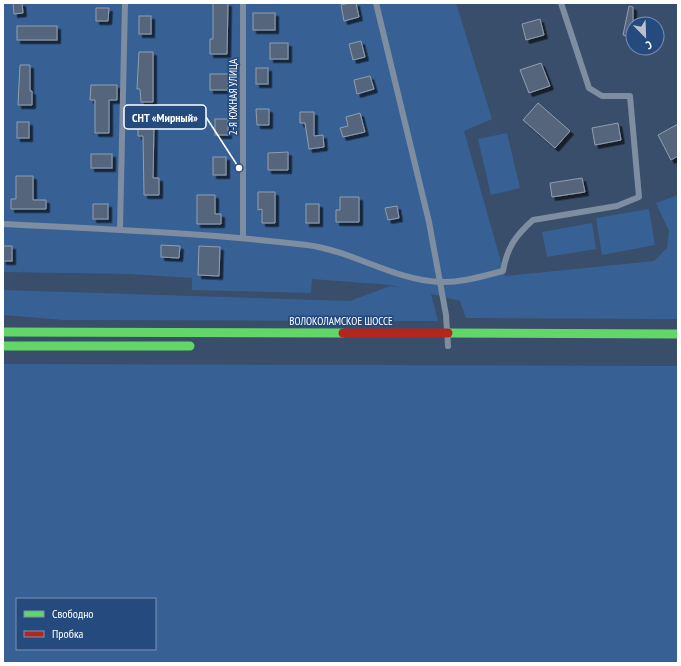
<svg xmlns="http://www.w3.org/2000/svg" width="681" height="666" font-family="'PT Sans Narrow',sans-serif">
  <defs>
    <filter id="shadow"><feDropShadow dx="3.5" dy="3.5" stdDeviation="0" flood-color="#0009"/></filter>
  </defs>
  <rect width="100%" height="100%" fill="#384e6a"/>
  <g fill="#376195" fill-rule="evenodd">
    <path d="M3 3H456L492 119 464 131 505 276 654 261 667 248 669 231 656 203 678 195V319L466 318 460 301 431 294 438 321 64 320 3 315V290L350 301 390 286 402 288 391 285 312 279 311 293 192 290V278L129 274 3 272Z"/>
    <path d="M507 133 520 188 491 195 478 139Z"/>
    <path d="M649 209 655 245 602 255 596 218Z"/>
    <path d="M592 223 596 249 547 257 542 232Z"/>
    <path d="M3 364 678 366V663H3ZM17 599H155V649H17Z"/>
  </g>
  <g fill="#54657b" stroke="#919eaf" filter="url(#shadow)">
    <path d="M13 3H22L23 13 14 14Z"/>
    <path d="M213 3H228L227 54H210V39H213Z"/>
    <path d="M350 3H356L359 17 344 21 341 5Z"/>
    <path d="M629 6 633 7V38L623 35Z"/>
    <path d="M96 8H109L108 21H96Z"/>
    <rect x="253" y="13" width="22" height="17"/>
    <rect x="139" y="16" width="12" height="18"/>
    <path d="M540 19 544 35 526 40 522 24Z"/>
    <rect x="17" y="26" width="40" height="14"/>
    <path d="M361 41 365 57 353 60 349 44Z"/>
    <rect x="270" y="43" width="18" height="16"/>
    <path d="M139 52H153V102H141L140 89H137Z"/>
    <path d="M541 63 550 86 529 93 520 70Z"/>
    <path d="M20 65H30V91H32V105H18Z"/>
    <rect x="256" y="68" width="12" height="16"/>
    <rect x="210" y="74" width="18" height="16"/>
    <path d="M370 76 374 89 357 94 354 80Z"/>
    <path d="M91 85H117V100H109V133H95V100H90Z"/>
    <path d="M538 103 570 131 555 148 523 120Z"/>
    <path d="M256 109H269V125H257Z"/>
    <path d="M300 112H314V136L323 135 324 147 309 149 305 123H300Z"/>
    <path d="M360 113 365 132 343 137 340 128 348 126 346 117Z"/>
    <rect x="215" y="119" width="13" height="16"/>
    <rect x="17" y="122" width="12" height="16"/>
    <path d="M618 123 621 140 595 145 592 128Z"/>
    <path d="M138 124H154L153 178H159V195H144L143 136H138Z"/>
    <path d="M678 124V156L671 160 658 135Z"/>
    <path d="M288 152V170H268V153Z"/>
    <rect x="91" y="154" width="21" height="14"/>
    <rect x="213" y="157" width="13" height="18"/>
    <path d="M16 176H33V200H46V209H11V199H16Z"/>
    <path d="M582 178 585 192 552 197 550 183Z"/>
    <path d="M258 192H275V223H262V209L258 210Z"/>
    <path d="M197 195H215V214H221V224H197Z"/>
    <path d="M340 197H359V222H336V210H340Z"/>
    <rect x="93" y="204" width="15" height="15"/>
    <rect x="306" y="204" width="13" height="19"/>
    <path d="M397 206 399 218 388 220 385 208Z"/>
    <path d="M161 245 180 246 179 258 161 257Z"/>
    <rect x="3" y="246" width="9" height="15"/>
    <path d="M199 246 220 247 219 276 198 275Z"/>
  </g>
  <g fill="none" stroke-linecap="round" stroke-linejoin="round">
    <g stroke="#7e8da0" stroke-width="6">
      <path d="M243 3V238"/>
      <path d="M376 3 429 222 446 315 448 346"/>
      <path d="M3 224C104 229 206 233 307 245 353 251 393 280 440 282 461 283 483 276 503 271 507 248 515 236 533 220L617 206 639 197 630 96H602L589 88 561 3"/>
      <path d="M120 229 125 3"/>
    </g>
    <g stroke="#63d668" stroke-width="9">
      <path d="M3 332 343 333"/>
      <path d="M448 333 678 334"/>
      <path d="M3 346H190"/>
    </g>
    <path stroke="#b3261e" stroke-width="9" d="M343 333H448"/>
  </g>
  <g text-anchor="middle" stroke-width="3.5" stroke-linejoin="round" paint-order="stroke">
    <g font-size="11" fill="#fff" stroke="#244a7e">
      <text transform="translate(233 97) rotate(-90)" y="4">2-Я ЮЖНАЯ УЛИЦА</text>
      <text x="341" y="325">ВОЛОКОЛАМСКОЕ ШОССЕ</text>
    </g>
  </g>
  <path fill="none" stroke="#fff" stroke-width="1.5" d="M239 168L206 117"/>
  <circle fill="#fff" stroke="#244a7e" stroke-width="1.5" cx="239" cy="168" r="4"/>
  <rect fill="#244a7e" stroke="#fff" stroke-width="1.5" x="124" y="105" width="82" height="24" rx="4"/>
  <g font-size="12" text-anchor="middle" font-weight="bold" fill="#fff">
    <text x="165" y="122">СНТ «Мирный»</text>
  </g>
  <rect width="681" height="666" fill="none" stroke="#ffffff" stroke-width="8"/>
  <rect x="16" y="598" width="140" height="52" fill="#244a7e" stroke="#7c92b2"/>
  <rect x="24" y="611" width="20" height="6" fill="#63d668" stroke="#7c92b2"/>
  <text x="52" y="618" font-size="12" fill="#ffffff">Свободно</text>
  <rect x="24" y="631" width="20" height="6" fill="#b3261e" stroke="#7c92b2"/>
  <text x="52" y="638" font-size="12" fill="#ffffff">Пробка</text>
  <g transform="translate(645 36) rotate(157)"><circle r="19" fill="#244a7e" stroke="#7c92b2"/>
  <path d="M0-3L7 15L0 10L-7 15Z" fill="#b9c1cb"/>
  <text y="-6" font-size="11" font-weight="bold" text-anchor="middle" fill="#ffffff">С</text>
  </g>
</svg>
